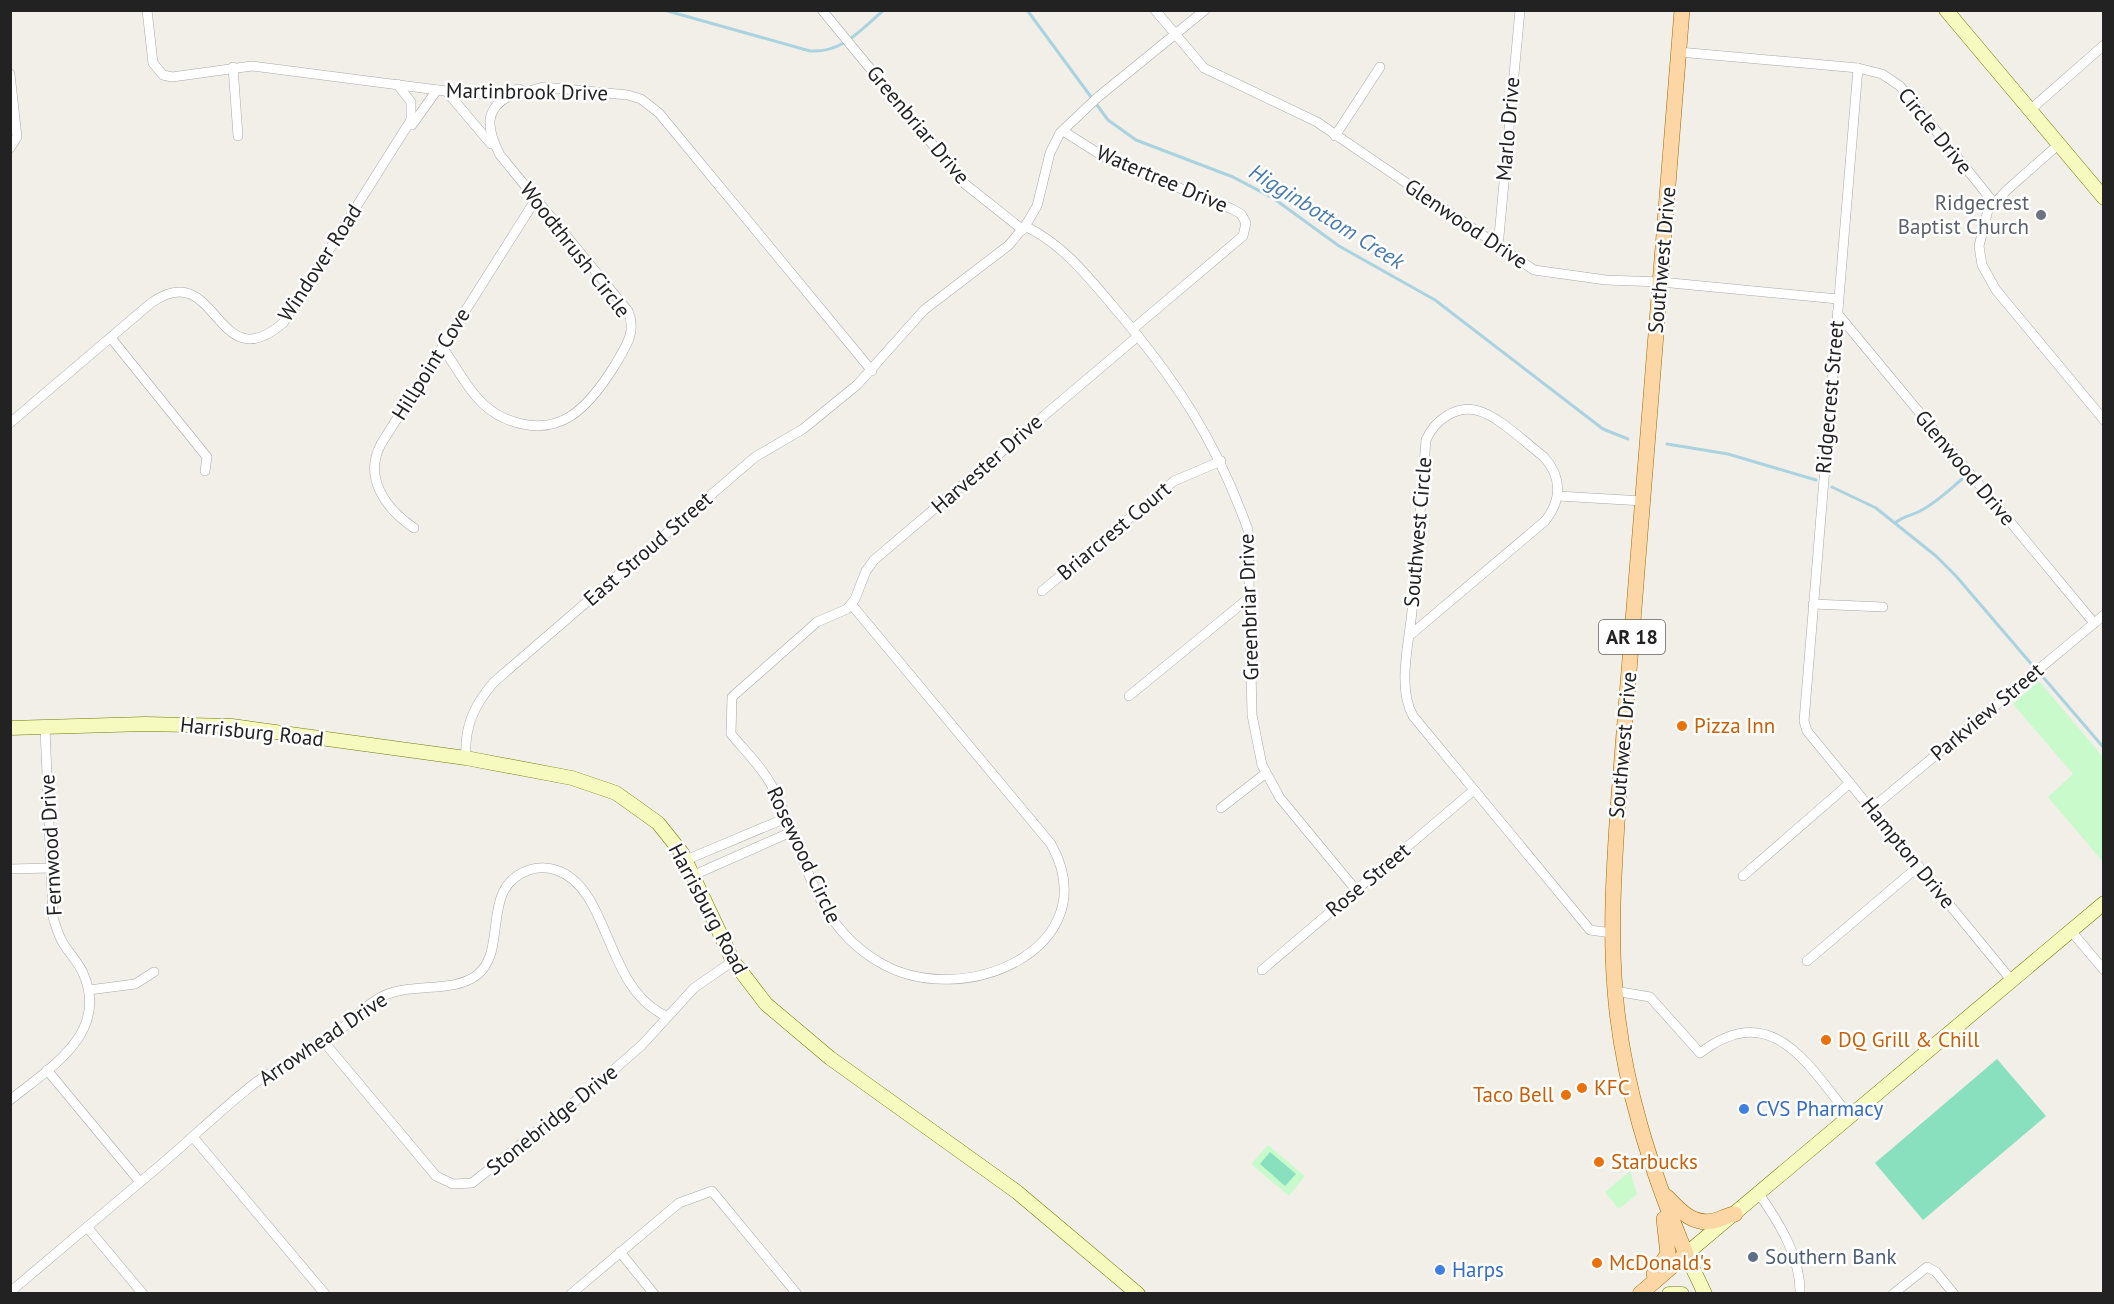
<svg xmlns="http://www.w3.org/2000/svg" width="2114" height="1304" font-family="'PT Sans',sans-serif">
  <rect width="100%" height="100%" fill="#f2efe9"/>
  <g fill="#c8facc">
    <path d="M2039 681 2103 757V862L2048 797 2073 774 2013 704Z"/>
    <path d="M1268 1145 1305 1176 1289 1196 1251 1164Z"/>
    <path d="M1630 1171 1637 1194 1619 1209 1605 1192Z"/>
  </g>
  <g fill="#88e0be">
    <path d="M1997 1059 2046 1116 1923 1220 1875 1163Z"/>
    <path d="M1270 1152 1296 1174 1285 1186 1260 1164Z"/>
  </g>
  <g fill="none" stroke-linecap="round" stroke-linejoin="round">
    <g stroke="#aad3df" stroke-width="3">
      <path d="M664 10 810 51C843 53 860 30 884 10"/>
      <path d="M1027 10 1108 120 1136 140 1233 177 1273 198 1339 246 1435 300 1603 429 1628 439"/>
      <path d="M1667 444 1728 454 1816 480"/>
      <path d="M1832 487 1876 508 1936 556 1956 576 2033 666"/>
      <path d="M1895 523C1903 516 1911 516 1920 511 1936 503 1949 490 1962 479"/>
      <path d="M2043 677 2104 748"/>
    </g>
    <g stroke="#a9a9a9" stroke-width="10">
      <g id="street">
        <path d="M147 10 153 63 163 75 172 77 252 66 469 94H495L519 89 525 92 543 87 628 95 641 99 659 113 872 371"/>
        <path d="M822 10 965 184 1023 230"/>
        <path d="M1155 10 1204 68 1317 122 1534 270 1606 280 1661 282 1838 299"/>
        <path d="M1679 52 1858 68 1882 74 1900 86 1994 203"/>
        <path d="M233 67 238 136"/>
        <path d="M1858 68 1804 721 1807 731 2012 981"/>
        <path d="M10 74 17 137 10 148"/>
        <path d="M447 92 491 144"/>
        <path d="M2030 110 2104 45"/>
        <path d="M412 125 437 90"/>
        <path d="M1063 131 1109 160 1232 209 1241 214 1246 223 1243 236 1133 329"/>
        <path d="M1335 136 1380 67"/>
        <path d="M2059 144 2007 190 1988 210 1979 246 1982 265 1996 290 2104 420"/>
        <path d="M1025 226C1062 244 1086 274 1112 305 1175 378 1216 440 1248 530L1252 715 1262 765 1280 798 1356 890"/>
        <path d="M1498 247 1520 10"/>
        <path d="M1837 313 2094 623"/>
        <path d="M111 338 207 457 205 471"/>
        <path d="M442 347C461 373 474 405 504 418 559 442 589 407 615 365 626 346 637 332 628 311L500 155C487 130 482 107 514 94"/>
        <path d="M10 423 151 303C218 255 215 382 283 323L411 120V102L397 84"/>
        <path d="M1558 496 1643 501"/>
        <path d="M414 528C386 509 363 478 381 444L536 199"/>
        <path d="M1042 591 1174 481 1221 461"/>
        <path d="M851 604 1051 844C1109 948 962 1012 879 962 810 921 807 853 773 788 763 768 745 751 731 734L732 697 817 622 847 609 855 599 866 571 874 560 1138 336"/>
        <path d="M1813 604 1883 607"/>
        <path d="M1409 636 1545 521C1562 500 1562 477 1544 457 1527 444 1498 416 1479 411 1456 404 1434 421 1426 440L1412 611C1409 644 1397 687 1413 716L1590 930 1612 933"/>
        <path d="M1129 696 1250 597"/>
        <path d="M466 758C464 727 474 705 494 682L755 457 803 429 857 385 924 310 1009 245 1027 223 1037 206 1050 153 1060 133 1098 97 1205 10"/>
        <path d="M1221 808 1266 773"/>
        <path d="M1871 809 2104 615"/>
        <path d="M686 860 786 818"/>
        <path d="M10 869 50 868"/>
        <path d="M694 875 791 832"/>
        <path d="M1743 876 1850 783"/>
        <path d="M2071 931 2104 970"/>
        <path d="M1807 961 1919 866"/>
        <path d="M1262 970 1474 790"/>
        <path d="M89 990 135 984 154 972"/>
        <path d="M1615 991 1650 997 1700 1053C1773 997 1809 1067 1851 1118"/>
        <path d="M324 1042 436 1176 453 1184 472 1183 602 1080 642 1045 694 988 733 961"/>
        <path d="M47 1070 140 1182"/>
        <path d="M10 1100C50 1068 110 1033 83 973 78 962 69 953 63 943 58 935 56 926 53 917L45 728"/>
        <path d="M193 1137 325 1294"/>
        <path d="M1759 1194C1779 1222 1801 1258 1800 1294"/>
        <path d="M87 1227 143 1294"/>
        <path d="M620 1252 654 1294"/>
        <path d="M10 1292C57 1252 104 1213 151 1173 186 1144 219 1111 255 1083 279 1066 306 1055 330 1038 346 1027 359 1011 376 1000 406 980 451 995 477 975 509 950 479 887 529 870 537 867 548 867 556 870 611 888 604 988 666 1016"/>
        <path d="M571 1294 679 1203 712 1191 797 1294"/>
        <path d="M1893 1294 1927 1267 1936 1272 1954 1294"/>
      </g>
    </g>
    <g stroke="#707d05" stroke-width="15">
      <g id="secondary">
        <path d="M1946 10 2104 198"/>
        <path d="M10 728 145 724 232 726 466 758 572 778 616 793 658 823 682 853 733 961 766 1004 830 1058 1017 1192 1138 1294"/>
        <path d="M1669 1294H1682"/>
        <path d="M1705 1294 1686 1254 2104 903"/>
      </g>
    </g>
    <g stroke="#a06b00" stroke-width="16">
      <g id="primary">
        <path d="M1667 1197C1681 1212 1695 1227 1717 1220 1723 1218 1728 1215 1735 1214"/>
        <path d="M1654 1274 1668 1254 1664 1219"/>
        <path d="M1640 1294 1686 1254C1651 1170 1622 1082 1615 990 1610 929 1614 869 1618 808L1682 10"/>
      </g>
    </g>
    <use href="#street" stroke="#fff" stroke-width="9"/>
    <use href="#secondary" stroke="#f7fabf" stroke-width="14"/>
    <use href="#primary" stroke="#fcd6a4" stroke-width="15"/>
  </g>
  <circle fill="#6b7280" stroke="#fff" stroke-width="2" cx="2041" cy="215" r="6"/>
  <g fill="#e8710a" stroke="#fff" stroke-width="2">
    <circle cx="1682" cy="726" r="6"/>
    <circle cx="1826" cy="1040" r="6"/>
    <circle cx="1582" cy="1088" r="6"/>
    <circle cx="1566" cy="1095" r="6"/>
    <circle cx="1599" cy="1162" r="6"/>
    <circle cx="1597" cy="1263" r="6"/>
  </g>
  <g fill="#3f7fe0" stroke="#fff" stroke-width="2">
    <circle cx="1744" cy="1109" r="6"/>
    <circle cx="1440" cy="1270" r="6"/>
  </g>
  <circle fill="#5c6f8a" stroke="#fff" stroke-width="2" cx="1753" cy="1257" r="6"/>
  <g text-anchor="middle" stroke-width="5" stroke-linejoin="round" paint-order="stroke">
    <rect fill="#fff" stroke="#646464" stroke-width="1.5" x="1599" y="620" width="66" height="34" rx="4.5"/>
    <g font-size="20" font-weight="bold" fill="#222">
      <text x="1632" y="644">AR 18</text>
    </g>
    <g font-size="21" fill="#222" stroke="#fff">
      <text transform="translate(527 92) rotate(1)" y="7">Martinbrook Drive</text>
      <text transform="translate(918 125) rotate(50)" y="7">Greenbriar Drive</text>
      <text transform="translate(1508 129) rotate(-85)" y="7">Marlo Drive</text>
      <text transform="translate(1935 131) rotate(51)" y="7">Circle Drive</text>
      <text transform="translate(1162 179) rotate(23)" y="7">Watertree Drive</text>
      <text transform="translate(1466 224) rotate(34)" y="7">Glenwood Drive</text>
      <text transform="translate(575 250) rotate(52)" y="7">Woodthrush Circle</text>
      <text transform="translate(1662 260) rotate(-85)" y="7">Southwest Drive</text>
      <text transform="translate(320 263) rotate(-57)" y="7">Windover Road</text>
      <text transform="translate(431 364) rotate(-58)" y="7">Hillpoint Cove</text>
      <text transform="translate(1830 397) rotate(-85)" y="7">Ridgecrest Street</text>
      <text transform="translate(987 464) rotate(-41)" y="7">Harvester Drive</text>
      <text transform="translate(1965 468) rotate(50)" y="7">Glenwood Drive</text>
      <text transform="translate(1114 531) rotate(-40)" y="7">Briarcrest Court</text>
      <text transform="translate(1418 532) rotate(-85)" y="7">Southwest Circle</text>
      <text transform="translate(648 549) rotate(-41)" y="7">East Stroud Street</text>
      <text transform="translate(1249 607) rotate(-92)" y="7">Greenbriar Drive</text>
      <text transform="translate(1987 712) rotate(-40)" y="7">Parkview Street</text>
      <text transform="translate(252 732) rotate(6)" y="7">Harrisburg Road</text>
      <text transform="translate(1623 745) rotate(-85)" y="7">Southwest Drive</text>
      <text transform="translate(51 845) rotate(-93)" y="7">Fernwood Drive</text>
      <text transform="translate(1908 853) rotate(51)" y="7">Hampton Drive</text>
      <text transform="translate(804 855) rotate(65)" y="7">Rosewood Circle</text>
      <text transform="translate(1368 880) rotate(-40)" y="7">Rose Street</text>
      <text transform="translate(708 909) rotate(62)" y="7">Harrisburg Road</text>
      <text transform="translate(323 1039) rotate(-34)" y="7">Arrowhead Drive</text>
      <text transform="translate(552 1120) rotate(-39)" y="7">Stonebridge Drive</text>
    </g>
    <g font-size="21" fill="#5b616d" stroke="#fff" text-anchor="end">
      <text x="2029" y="210">Ridgecrest<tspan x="2029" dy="24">Baptist Church</tspan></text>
    </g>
    <g font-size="21" fill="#c56008" stroke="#fff" text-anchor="start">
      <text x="1694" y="733">Pizza Inn</text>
      <text x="1838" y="1047">DQ Grill &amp; Chill</text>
      <text x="1594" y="1095">KFC</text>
      <text x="1554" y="1102" text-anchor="end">Taco Bell</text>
      <text x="1611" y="1169">Starbucks</text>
      <text x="1609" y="1270">McDonald's</text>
    </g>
    <g font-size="21" fill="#366cbe" stroke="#fff" text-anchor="start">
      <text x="1756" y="1116">CVS Pharmacy</text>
      <text x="1452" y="1277">Harps</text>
    </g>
    <g font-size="21" fill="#4e5e75" stroke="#fff" text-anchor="start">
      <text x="1765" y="1264">Southern Bank</text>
    </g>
    <g font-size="22" font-style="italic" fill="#4a7aab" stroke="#fff">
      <text transform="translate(1327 216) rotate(32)" y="8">Higginbottom Creek</text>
    </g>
  </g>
  <rect width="2114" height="1304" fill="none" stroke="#222222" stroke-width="24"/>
</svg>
